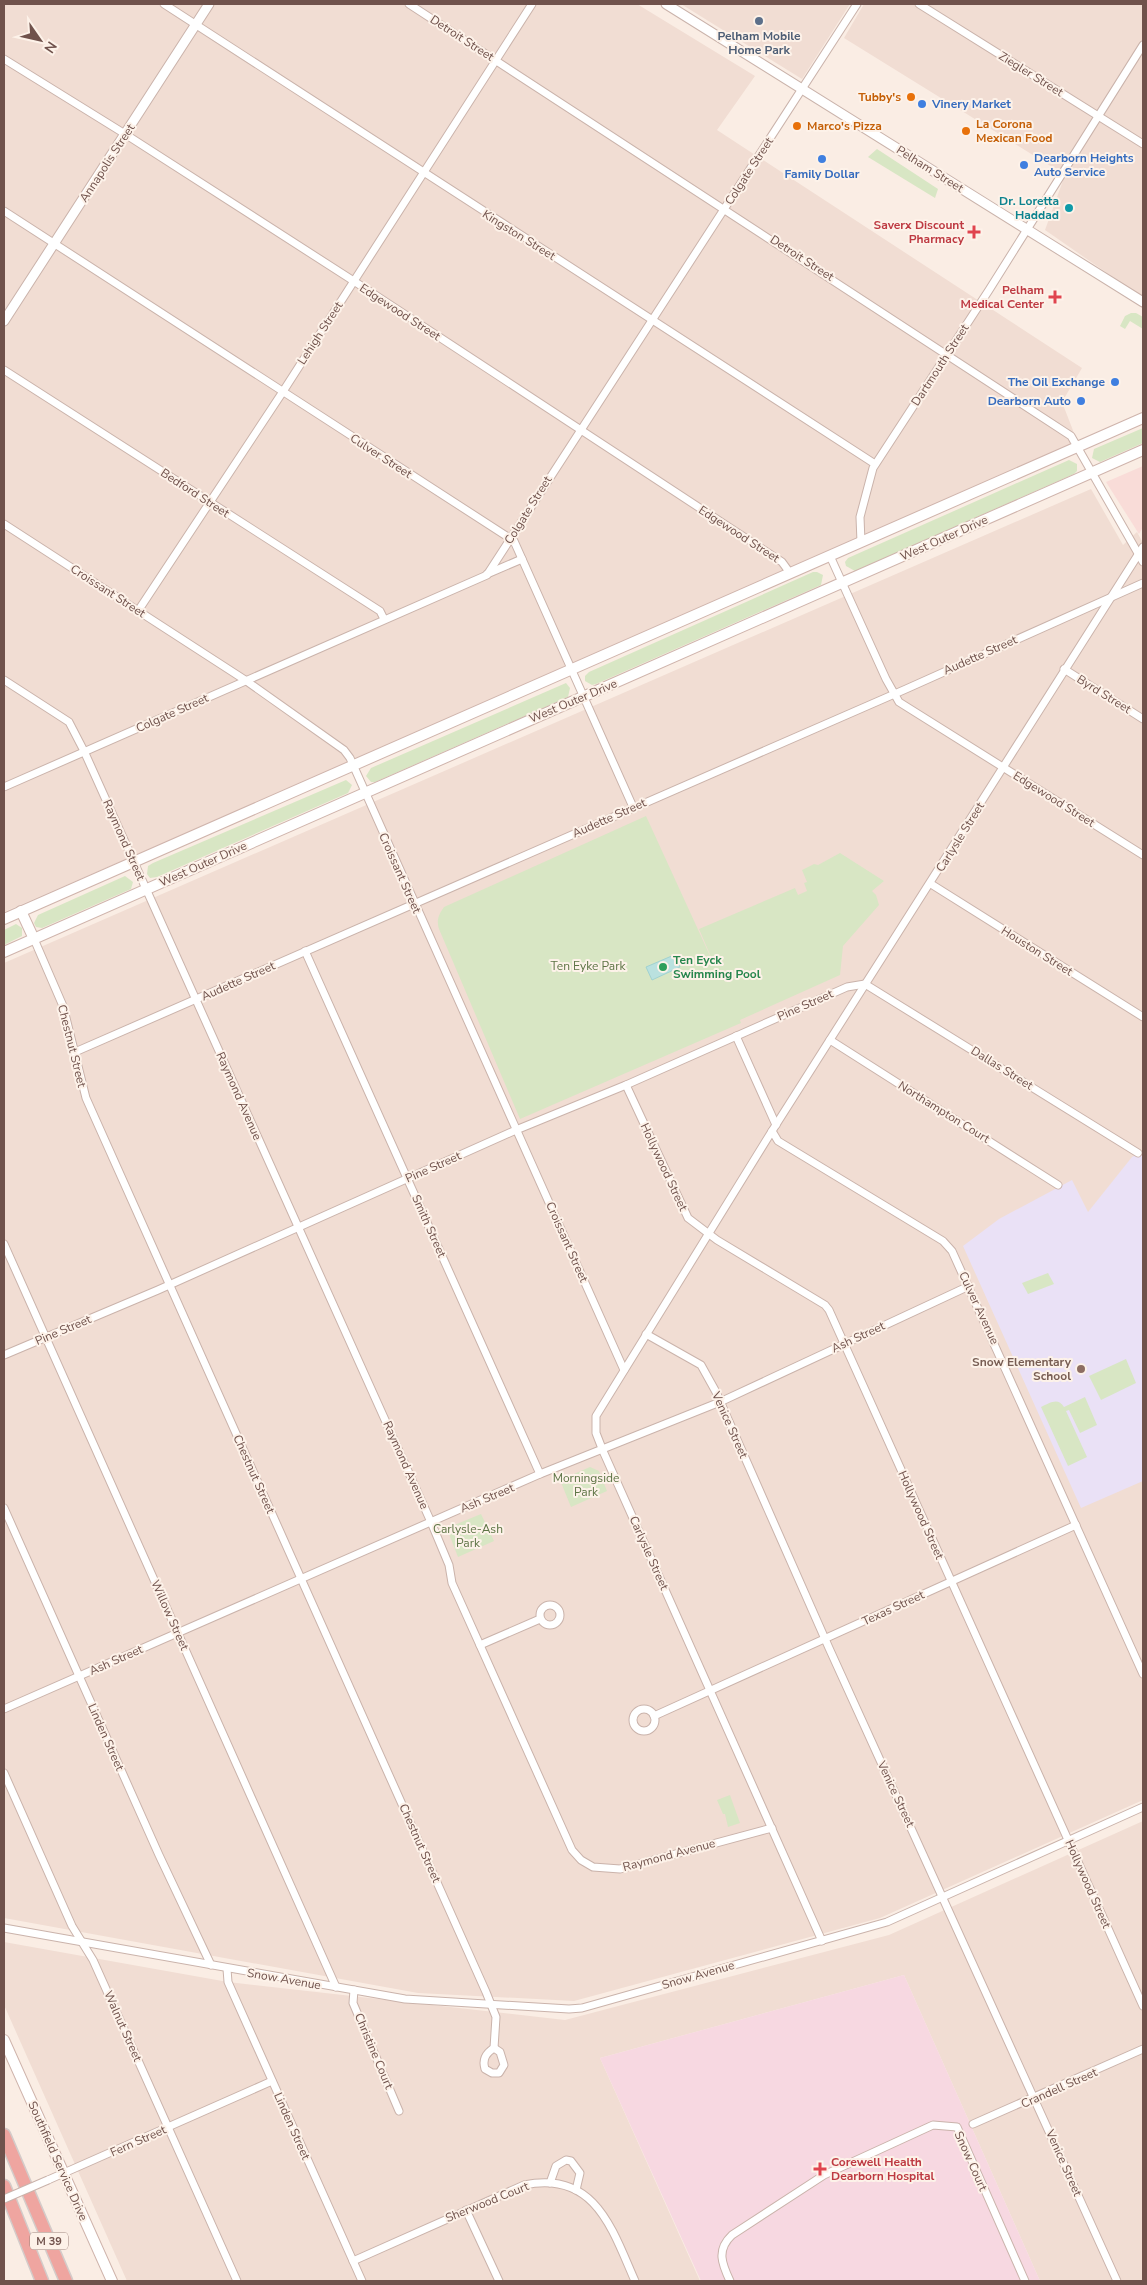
<svg xmlns="http://www.w3.org/2000/svg" width="1147" height="2285" font-family="'Nunito Sans',sans-serif">
  <rect width="100%" height="100%" fill="#faede4"/>
  <g fill="#f1ddd3">
    <path d="M4 4H637L755 76 717 130 1082 368 1062 402 1079 446 4 912Z"/>
    <path d="M681 4H850L802 79Z"/>
    <path d="M864 4H1143V298L1045 230 1065 175 844 38Z"/>
    <path d="M1091 489 1123 545 1137 532 1143 543V1800L880 1918 574 2001 418 1993 4 1918V963Z"/>
    <path d="M1143 1821V2281H1040L904 1975 600 2058 700 2281H127L4 2005V1942L228 1982 565 2020 889 1935Z"/>
  </g>
  <path fill="#f9dcd8" d="M1143 466V527L1139 534 1106 482Z"/>
  <path fill="#eae1f6" d="M1143 1152V1481L1081 1508 963 1246 999 1219 1072 1180 1088 1212 1132 1157Z"/>
  <path fill="#f7d8e1" d="M904 1975 1040 2281H701L600 2058Z"/>
  <g fill="#d8e6c4">
    <path d="M877 149 938 189 935 198 868 157Z"/>
    <path d="M1131 313H1136L1143 317V329L1130 321 1125 329 1120 326 1125 316Z"/>
    <path d="M1143 428V443L1100 462 1092 458 1094 449Z"/>
    <path d="M1069 460 1077 464V471L1074 474 855 571 846 566 845 562 848 558Z"/>
    <path d="M813 572H817L823 575 821 585 596 684 592 685 585 681V676L589 672Z"/>
    <path d="M566 683 570 688 568 697 375 782H371L366 776 371 768Z"/>
    <path d="M346 780 352 785 348 793 157 877 150 878 147 874 148 866 153 863Z"/>
    <path d="M646 816 717 971 699 929 795 888 798 895 807 891 804 883 807 882 802 870 814 864 818 865 840 853 884 881 872 891 876 895 879 905 843 946 840 975 740 1020 741 1023 520 1119 439 929C436 920 439 914 444 907Z"/>
    <path d="M125 876 133 882 131 889 42 928 36 927 34 923 38 915Z"/>
    <path d="M16 924 22 928V936L4 945V930Z"/>
    <path d="M1048 1273 1054 1284 1028 1294 1022 1283Z"/>
    <path d="M1126 1359 1136 1383 1101 1400 1089 1376Z"/>
    <path d="M1085 1397 1097 1425 1080 1433 1069 1410 1066 1411 1087 1457 1068 1466 1041 1407C1050 1403 1058 1397 1064 1407Z"/>
    <path d="M590 1467 599 1471 607 1491 571 1507 560 1480Z"/>
    <path d="M481 1514 494 1541 458 1557 449 1534 452 1526Z"/>
    <path d="M730 1795 740 1823 728 1827 725 1814H723L717 1800Z"/>
  </g>
  <path fill="#bae1df" stroke="#a1d2d0" d="M674 955 680 967 652 980 646 967Z"/>
  <g fill="none" stroke-linecap="round" stroke-linejoin="round">
    <g stroke="#cab3ab" stroke-width="9">
      <g id="minor">
        <path d="M164 4 875 464"/>
        <path d="M409 4 1071 436 1143 562"/>
        <path d="M919 4 1143 144"/>
        <path d="M4 59 125 134 363 287 782 562 790 573"/>
        <path d="M4 211 514 541 633 807"/>
        <path d="M4 370 380 611 384 619"/>
        <path d="M4 524 245 680 344 750 350 758 624 1370"/>
        <path d="M861 542 860 517 873 468 989 290 1143 45"/>
        <path d="M830 556 886 679 899 702 1143 855"/>
        <path d="M487 574 522 559"/>
        <path d="M138 611 282 393 532 4"/>
        <path d="M1064 669 1143 719"/>
        <path d="M4 680 69 722 84 751 431 1522 449 1565 452 1583 572 1850 581 1860 593 1867 620 1869 772 1828"/>
        <path d="M4 787 487 575 857 4"/>
        <path d="M931 884 1143 1017"/>
        <path d="M34 939 63 1006 86 1098 486 1992 496 2017 494 2048"/>
        <path d="M305 951 540 1474"/>
        <path d="M736 1036 776 1125"/>
        <path d="M830 1040 1058 1185"/>
        <path d="M75 1052 906 689 1143 583"/>
        <path d="M626 1085 688 1218 717 1240 825 1305 829 1310 1143 2006"/>
        <path d="M772 1131 778 1141 943 1241 952 1251 1143 1674"/>
        <path d="M4 1244 336 1987"/>
        <path d="M646 1334 701 1365 716 1392 829 1648 1117 2281"/>
        <path d="M4 1355 158 1290 516 1130 626 1085 847 987 865 984 1138 1153"/>
        <path d="M4 1508 159 1855 211 1965"/>
        <circle cx="550" cy="1615" r="10"/>
        <path d="M480 1645 540 1619"/>
        <path d="M4 1709 540 1474 720 1402 969 1286"/>
        <circle cx="644" cy="1720" r="11"/>
        <path d="M654 1716 1076 1525"/>
        <path d="M4 1773 72 1926 93 1960 237 2281"/>
        <path d="M4 1928 405 1999 569 2009 582 2008 887 1922 1143 1807"/>
        <path d="M822 1941 603 1451 596 1433V1416L772 1131 1143 547"/>
        <path d="M227 1969 228 1982 362 2281"/>
        <path d="M354 1990 353 2003 399 2111"/>
        <path d="M494 2048 500 2052 504 2065 499 2073H492L485 2069C482 2059 486 2053 494 2048Z"/>
        <path d="M973 2124 1143 2049"/>
        <path d="M48 2180 272 2081"/>
        <path d="M550 2183 556 2166 566 2160 571 2161 580 2173 576 2190"/>
        <path d="M466 2210 499 2281"/>
        <path d="M353 2261 524 2185C595 2170 612 2229 635 2281"/>
        <path d="M730 2281C722 2264 716 2250 732 2235L824 2175 933 2125 957 2127 1025 2281"/>
      </g>
    </g>
    <g stroke="#cab3ab" stroke-width="11">
      <g id="tertiary">
        <path d="M666 4 1143 302"/>
        <path d="M4 321 209 4"/>
      </g>
    </g>
    <g stroke="#cfb4ac" stroke-width="12">
      <g id="secondary">
        <path d="M21 911 34 939"/>
        <path d="M4 919 1143 418"/>
        <path d="M4 952 1143 450"/>
        <path d="M4 2040 112 2281"/>
      </g>
    </g>
    <g stroke="#d4cbc9" stroke-width="15">
      <g id="motorway">
        <path d="M4 2135 66 2281"/>
        <path d="M4 2186 42 2281"/>
      </g>
    </g>
    <use href="#minor" stroke="#fff" stroke-width="7"/>
    <use href="#tertiary" stroke="#fff" stroke-width="9"/>
    <use href="#secondary" stroke="#fff" stroke-width="10"/>
    <use href="#motorway" stroke="#efa5a0" stroke-width="12"/>
    <g stroke="#cab3ab" stroke-width="9" stroke-linecap="butt">
      <path id="minor-bridge" d="M4 2199 48 2180"/>
    </g>
    <use href="#minor-bridge" stroke="#fff" stroke-width="7"/>
  </g>
  <circle fill="#5c6f8a" stroke="#fdf2e9" stroke-width="2" cx="759" cy="21" r="5"/>
  <g fill="#e8710a" stroke="#fdf2e9" stroke-width="2">
    <circle cx="911" cy="97" r="5"/>
    <circle cx="797" cy="126" r="5"/>
    <circle cx="966" cy="131" r="5"/>
  </g>
  <g fill="#3f7fe0" stroke="#fdf2e9" stroke-width="2">
    <circle cx="922" cy="104" r="5"/>
    <circle cx="822" cy="159" r="5"/>
    <circle cx="1024" cy="165" r="5"/>
    <circle cx="1115" cy="382" r="5"/>
    <circle cx="1081" cy="401" r="5"/>
  </g>
  <circle fill="#0f9aa8" stroke="#fdf2e9" stroke-width="2" cx="1069" cy="208" r="5"/>
  <g fill="#e0444e" stroke="#fdf2e9" stroke-width="2">
    <path d="M971.5 224.5h5v5h5v5h-5v5h-5v-5h-5v-5h5z"/>
    <path d="M1052.5 289.5h5v5h5v5h-5v5h-5v-5h-5v-5h5z"/>
    <path d="M817.5 2161.5h5v5h5v5h-5v5h-5v-5h-5v-5h5z"/>
  </g>
  <circle fill="#2e9e5b" stroke="#fdf2e9" stroke-width="2" cx="663" cy="967" r="5"/>
  <circle fill="#8d6e63" stroke="#fdf2e9" stroke-width="2" cx="1081" cy="1369" r="5"/>
  <g text-anchor="middle" stroke-width="4" stroke-linejoin="round" paint-order="stroke">
    <rect fill="#fdf2e9" stroke="#9a827b" stroke-width="1" x="30" y="2232.5" width="38" height="17" rx="4"/>
    <g font-size="11" font-weight="bold" fill="#70524c">
      <text x="49" y="2245">M 39</text>
    </g>
    <g font-size="12" font-weight="bold" fill="#4e5e75" stroke="#fdf2e9">
      <text x="759" y="40">Pelham Mobile<tspan x="759" dy="14">Home Park</tspan></text>
    </g>
    <g font-size="12" fill="#70524c" stroke="#fdf2e9">
      <text transform="translate(462 38) rotate(33)" y="4">Detroit Street</text>
      <text transform="translate(1031 74) rotate(32)" y="4">Ziegler Street</text>
      <text transform="translate(107 163) rotate(-57)" y="4">Annapolis Street</text>
      <text transform="translate(930 169) rotate(32)" y="4">Pelham Street</text>
      <text transform="translate(749 171) rotate(-57)" y="4">Colgate Street</text>
      <text transform="translate(519 235) rotate(32)" y="4">Kingston Street</text>
      <text transform="translate(802 258) rotate(33)" y="4">Detroit Street</text>
      <text transform="translate(400 312) rotate(33)" y="4">Edgewood Street</text>
      <text transform="translate(320 333) rotate(-57)" y="4">Lehigh Street</text>
      <text transform="translate(940 365) rotate(-57)" y="4">Dartmouth Street</text>
      <text transform="translate(381 456) rotate(33)" y="4">Culver Street</text>
      <text transform="translate(195 493) rotate(33)" y="4">Bedford Street</text>
      <text transform="translate(528 510) rotate(-58)" y="4">Colgate Street</text>
      <text transform="translate(739 534) rotate(33)" y="4">Edgewood Street</text>
      <text transform="translate(944 538) rotate(-24)" y="4">West Outer Drive</text>
      <text transform="translate(108 591) rotate(33)" y="4">Croissant Street</text>
      <text transform="translate(980 655) rotate(-24)" y="4">Audette Street</text>
      <text transform="translate(1104 694) rotate(32)" y="4">Byrd Street</text>
      <text transform="translate(573 701) rotate(-23)" y="4">West Outer Drive</text>
      <text transform="translate(172 713) rotate(-24)" y="4">Colgate Street</text>
      <text transform="translate(1054 799) rotate(32)" y="4">Edgewood Street</text>
      <text transform="translate(609 818) rotate(-24)" y="4">Audette Street</text>
      <text transform="translate(960 837) rotate(-58)" y="4">Carlysle Street</text>
      <text transform="translate(124 840) rotate(66)" y="4">Raymond Street</text>
      <text transform="translate(203 864) rotate(-24)" y="4">West Outer Drive</text>
      <text transform="translate(400 873) rotate(66)" y="4">Croissant Street</text>
      <text transform="translate(1037 951) rotate(32)" y="4">Houston Street</text>
      <text transform="translate(238 981) rotate(-24)" y="4">Audette Street</text>
      <text transform="translate(805 1005) rotate(-24)" y="4">Pine Street</text>
      <text transform="translate(72 1046) rotate(76)" y="4">Chestnut Street</text>
      <text transform="translate(1002 1068) rotate(32)" y="4">Dallas Street</text>
      <text transform="translate(239 1096) rotate(66)" y="4">Raymond Avenue</text>
      <text transform="translate(944 1112) rotate(32)" y="4">Northampton Court</text>
      <text transform="translate(433 1167) rotate(-24)" y="4">Pine Street</text>
      <text transform="translate(664 1167) rotate(65)" y="4">Hollywood Street</text>
      <text transform="translate(429 1226) rotate(66)" y="4">Smith Street</text>
      <text transform="translate(567 1242) rotate(66)" y="4">Croissant Street</text>
      <text transform="translate(979 1308) rotate(65)" y="4">Culver Avenue</text>
      <text transform="translate(63 1330) rotate(-23)" y="4">Pine Street</text>
      <text transform="translate(858 1337) rotate(-25)" y="4">Ash Street</text>
      <text transform="translate(730 1425) rotate(66)" y="4">Venice Street</text>
      <text transform="translate(406 1465) rotate(66)" y="4">Raymond Avenue</text>
      <text transform="translate(254 1474) rotate(66)" y="4">Chestnut Street</text>
      <text transform="translate(487 1498) rotate(-23)" y="4">Ash Street</text>
      <text transform="translate(921 1515) rotate(66)" y="4">Hollywood Street</text>
      <text transform="translate(649 1553) rotate(66)" y="4">Carlysle Street</text>
      <text transform="translate(893 1608) rotate(-25)" y="4">Texas Street</text>
      <text transform="translate(170 1615) rotate(66)" y="4">Willow Street</text>
      <text transform="translate(116 1660) rotate(-24)" y="4">Ash Street</text>
      <text transform="translate(106 1737) rotate(66)" y="4">Linden Street</text>
      <text transform="translate(896 1794) rotate(65)" y="4">Venice Street</text>
      <text transform="translate(420 1843) rotate(66)" y="4">Chestnut Street</text>
      <text transform="translate(669 1855) rotate(-15)" y="4">Raymond Avenue</text>
      <text transform="translate(1088 1884) rotate(66)" y="4">Hollywood Street</text>
      <text transform="translate(698 1975) rotate(-16)" y="4">Snow Avenue</text>
      <text transform="translate(284 1979) rotate(10)" y="4">Snow Avenue</text>
      <text transform="translate(123 2026) rotate(66)" y="4">Walnut Street</text>
      <text transform="translate(374 2051) rotate(67)" y="4">Christine Court</text>
      <text transform="translate(1059 2088) rotate(-24)" y="4">Crandell Street</text>
      <text transform="translate(292 2126) rotate(66)" y="4">Linden Street</text>
      <text transform="translate(138 2141) rotate(-24)" y="4">Fern Street</text>
      <text transform="translate(58 2161) rotate(66)" y="4">Southfield Service Drive</text>
      <text transform="translate(971 2161) rotate(66)" y="4">Snow Court</text>
      <text transform="translate(1064 2163) rotate(66)" y="4">Venice Street</text>
      <text transform="translate(487 2202) rotate(-22)" y="4">Sherwood Court</text>
    </g>
    <g font-size="12" font-weight="bold" fill="#c56008" stroke="#fdf2e9" text-anchor="start">
      <text x="901" y="101" text-anchor="end">Tubby's</text>
      <text x="976" y="128">La Corona<tspan x="976" dy="14">Mexican Food</tspan></text>
      <text x="807" y="130">Marco's Pizza</text>
    </g>
    <g font-size="12" font-weight="bold" fill="#366cbe" stroke="#fdf2e9" text-anchor="start">
      <text x="932" y="108">Vinery Market</text>
      <text x="1034" y="162">Dearborn Heights<tspan x="1034" dy="14">Auto Service</tspan></text>
      <text x="822" y="178" text-anchor="middle">Family Dollar</text>
      <text x="1105" y="386" text-anchor="end">The Oil Exchange</text>
      <text x="1071" y="405" text-anchor="end">Dearborn Auto</text>
    </g>
    <g font-size="12" font-weight="bold" fill="#0d838f" stroke="#fdf2e9" text-anchor="end">
      <text x="1059" y="205">Dr. Loretta<tspan x="1059" dy="14">Haddad</tspan></text>
    </g>
    <g font-size="12" font-weight="bold" fill="#be3a42" stroke="#fdf2e9" text-anchor="end">
      <text x="964" y="229">Saverx Discount<tspan x="964" dy="14">Pharmacy</tspan></text>
      <text x="1044" y="294">Pelham<tspan x="1044" dy="14">Medical Center</tspan></text>
      <text x="831" y="2166" text-anchor="start">Corewell Health<tspan x="831" dy="14">Dearborn Hospital</tspan></text>
    </g>
    <g font-size="12" font-weight="bold" fill="#27864d" stroke="#fdf2e9" text-anchor="start">
      <text x="673" y="964">Ten Eyck<tspan x="673" dy="14">Swimming Pool</tspan></text>
    </g>
    <g font-size="12" fill="#5d7445" stroke="#fdf2e9">
      <text x="588" y="970">Ten Eyke Park</text>
      <text x="586" y="1482">Morningside<tspan x="586" dy="14">Park</tspan></text>
      <text x="468" y="1533">Carlysle-Ash<tspan x="468" dy="14">Park</tspan></text>
    </g>
    <g font-size="12" font-weight="bold" fill="#785e54" stroke="#fdf2e9" text-anchor="end">
      <text x="1071" y="1366">Snow Elementary<tspan x="1071" dy="14">School</tspan></text>
    </g>
  </g>
  <rect width="1147" height="2285" fill="none" stroke="#70524c" stroke-width="10"/>
  <g transform="translate(40 40) rotate(124)" stroke="#fdf2e9" stroke-width="4" paint-order="stroke">
  <path d="M0-4L9 19L0 12L-9 19Z" fill="#70524c"/>
  <text y="-8" font-size="14" font-weight="bold" text-anchor="middle" fill="#70524c">N</text>
  </g>
</svg>
